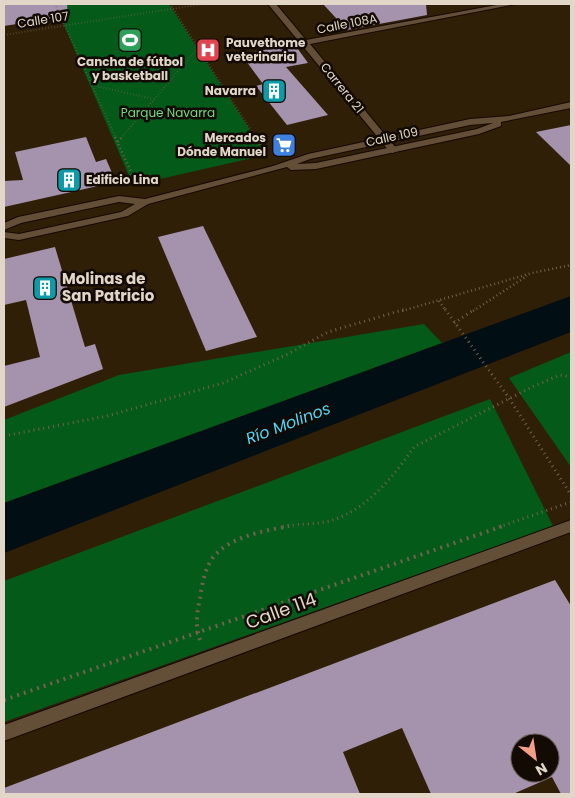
<svg xmlns="http://www.w3.org/2000/svg" width="575" height="798" font-family="Poppins,sans-serif">
  <rect width="100%" height="100%" fill="#301f07"/>
  <g fill="#045b19">
    <path d="M55 4H169L266 155 133 185Z"/>
    <path d="M424 324 442 343 4 503V420L119 375Z"/>
    <path d="M571 352V467L509 378Z"/>
    <path d="M490 399 553 526 4 722V581Z"/>
  </g>
  <path fill="#010e13" d="M571 296V332L4 553V503Z"/>
  <g fill="#a592ac" fill-rule="evenodd">
    <path d="M4 4H67L68 16 4 26Z"/>
    <path d="M323 4H426L427 15 347 30Z"/>
    <path d="M295 45 308 63 286 67 328 115 287 125 256 86 263 84 241 54Z"/>
    <path d="M571 125V166L536 132Z"/>
    <path d="M86 137 96 162 106 159 116 182 4 207V181L23 180 15 152Z"/>
    <path d="M203 226 257 337 206 351 158 237Z"/>
    <path d="M55 247 85 347 95 344 103 369 4 407V366L40 357 26 300 4 305V259Z"/>
    <path d="M555 580 571 606V794H561L552 777 513 794H431L402 728 343 752 360 794H4V788ZM520 743H550V773H520Z"/>
  </g>
  <g fill="none" stroke-linecap="round" stroke-linejoin="round">
    <g stroke="#170800" stroke-width="2">
      <g id="street">
        <path d="M268 4H276L306 40 502 4H516L310 44 396 148 398 150 393 153 390 152Z"/>
        <path d="M571 520V532L4 741V725Z"/>
      </g>
    </g>
    <g stroke="#170800" stroke-width="2">
      <path id="secondary" d="M571 102V108L501 122V126L479 134 316 169 291 170 287 167 148 204 128 216 19 240 4 238V232L19 234 121 212 135 204 119 202 21 223 4 230V223L18 217 119 196 145 199 273 166 308 154 470 119 509 116ZM493 123 477 129 316 163 297 164 310 159 470 125Z"/>
    </g>
    <g stroke="#71624e" stroke-width="2" stroke-dasharray="0.5 2.5" stroke-linecap="butt">
      <path d="M55 4 116 138"/>
      <path d="M170 4 256 138"/>
      <path d="M4 35 203 4"/>
      <path d="M92 85 153 99"/>
      <path d="M121 138 198 48"/>
    </g>
    <g stroke="#71624e" stroke-width="2.5" stroke-dasharray="1 3" stroke-linecap="butt">
      <path d="M115 137 137 185"/>
      <path d="M256 137 266 153"/>
      <path d="M118 142 122 137"/>
      <path d="M439 301 446 311"/>
      <path d="M402 311 532 273 571 265"/>
      <path d="M473 311 527 276"/>
    </g>
    <g stroke="#71624e" stroke-width="3" stroke-dasharray="1 4" stroke-linecap="butt">
      <path d="M445 309 509 398 571 495"/>
      <path d="M454 323 475 309"/>
      <path d="M4 436 107 416 223 383 286 355 328 332 406 309"/>
      <path d="M283 527C299 523 317 525 333 520 367 509 394 476 414 447L534 386 560 375 571 377"/>
      <path d="M499 527 571 502"/>
    </g>
    <g stroke="#71624e" stroke-width="4" stroke-dasharray="2 5" stroke-linecap="butt">
      <path d="M200 640C195 628 197 611 200 598 202 585 205 566 215 555 233 536 264 531 289 526"/>
      <path d="M4 700 503 526"/>
    </g>
    <use href="#street" fill="#634f38" fill-rule="evenodd"/>
    <use href="#secondary" fill="#634f38" fill-rule="evenodd"/>
  </g>
  <defs>
    <g id="stadium-square" transform="scale(1.25)"><rect x="-9" y="-9" width="18" height="18" rx="4" fill="#2e9e5b" stroke="#120a03"/><path d="M0-5a6.5 5 0 1 0 0 10a6.5 5 0 1 0 0-10ZM-3.5-1.8h7v3.6h-7Z" fill="#fff"/></g>
    <g id="hospital-square" transform="scale(1.25)"><rect x="-9" y="-9" width="18" height="18" rx="4" fill="#e0444e" stroke="#120a03"/><path d="M-5-5h3v3.5h4V-5h3V5h-3V1.5h-4V5h-3Z" fill="#fff"/></g>
    <g id="building-square" transform="scale(1.25)"><rect x="-9" y="-9" width="18" height="18" rx="4" fill="#0f9aa8" stroke="#120a03"/><path d="M-4-6H4V6H1V3H-1V6H-4ZM-2.5-4.3h1.7v1.8h-1.7ZM.8-4.3h1.7v1.8H.8ZM-2.5-1h1.7V.8h-1.7ZM.8-1h1.7V.8H.8Z" fill="#fff"/></g>
    <g id="supermarket-square" transform="scale(1.25)"><rect x="-9" y="-9" width="18" height="18" rx="4" fill="#3f7fe0" stroke="#120a03"/><path d="M-6-5.5h2.5l.6 2H6L4.5 2H-2.5L-4.4-4H-6ZM-1.5 3.2a1.3 1.3 0 1 0 .1 0ZM3 3.2a1.3 1.3 0 1 0 .1 0Z" fill="#fff"/></g>
  </defs>
  <g fill-rule="evenodd">
    <use href="#stadium-square" x="130" y="40"/>
    <use href="#hospital-square" x="208" y="50"/>
    <use href="#building-square" x="274" y="91"/>
    <use href="#supermarket-square" x="284" y="145"/>
    <use href="#building-square" x="69" y="180"/>
    <use href="#building-square" x="45" y="288"/>
  </g>
  <g text-anchor="middle" stroke-width="5" stroke-linejoin="round" paint-order="stroke">
    <g font-size="12" fill="#e1d6c8" stroke="#120a03">
      <text transform="translate(43 20) rotate(-9)" y="4">Calle 107</text>
      <text transform="translate(347 24) rotate(-11)" y="4">Calle 108A</text>
      <text transform="translate(342 88) rotate(51)" y="4">Carrera 21</text>
      <text transform="translate(392 137) rotate(-12)" y="4">Calle 109</text>
    </g>
    <g font-size="12" font-weight="bold" fill="#e1d6c8" stroke="#120a03" text-anchor="start">
      <text x="226" y="47">Pauvethome<tspan x="226" dy="14">veterinaria</tspan></text>
      <text x="130" y="66" text-anchor="middle">Cancha de fútbol<tspan x="130" dy="14">y basketball</tspan></text>
      <text x="256" y="95" text-anchor="end">Navarra</text>
      <text x="266" y="142" text-anchor="end">Mercados<tspan x="266" dy="14">Dónde Manuel</tspan></text>
      <text x="86" y="184">Edificio Lina</text>
    </g>
    <g font-size="12" fill="#77da7e" stroke="#120a03">
      <text x="168" y="117">Parque Navarra</text>
    </g>
    <g font-size="15" font-weight="bold" fill="#e1d6c8" stroke="#120a03" text-anchor="start">
      <text x="62" y="284">Molinas de<tspan x="62" dy="17">San Patricio</tspan></text>
    </g>
    <g font-size="16" font-style="italic" fill="#4cd7fa" stroke="#120a03">
      <text transform="translate(288 423) rotate(-21)" y="6">Río Molinos</text>
    </g>
    <g font-size="18" fill="#e1d6c8" stroke="#120a03">
      <text transform="translate(281 611) rotate(-20)" y="6">Calle 114</text>
    </g>
  </g>
  <rect width="575" height="798" fill="none" stroke="#e1d6c8" stroke-width="10"/>
  <g transform="translate(535 758) rotate(150)"><circle r="24" fill="#120a03" stroke="#655c52"/>
  <path d="M0-4L9 19L0 12L-9 19Z" fill="#f49e89"/>
  <text y="-8" font-size="14" font-weight="bold" text-anchor="middle" fill="#e1d6c8">N</text>
  </g>
</svg>
